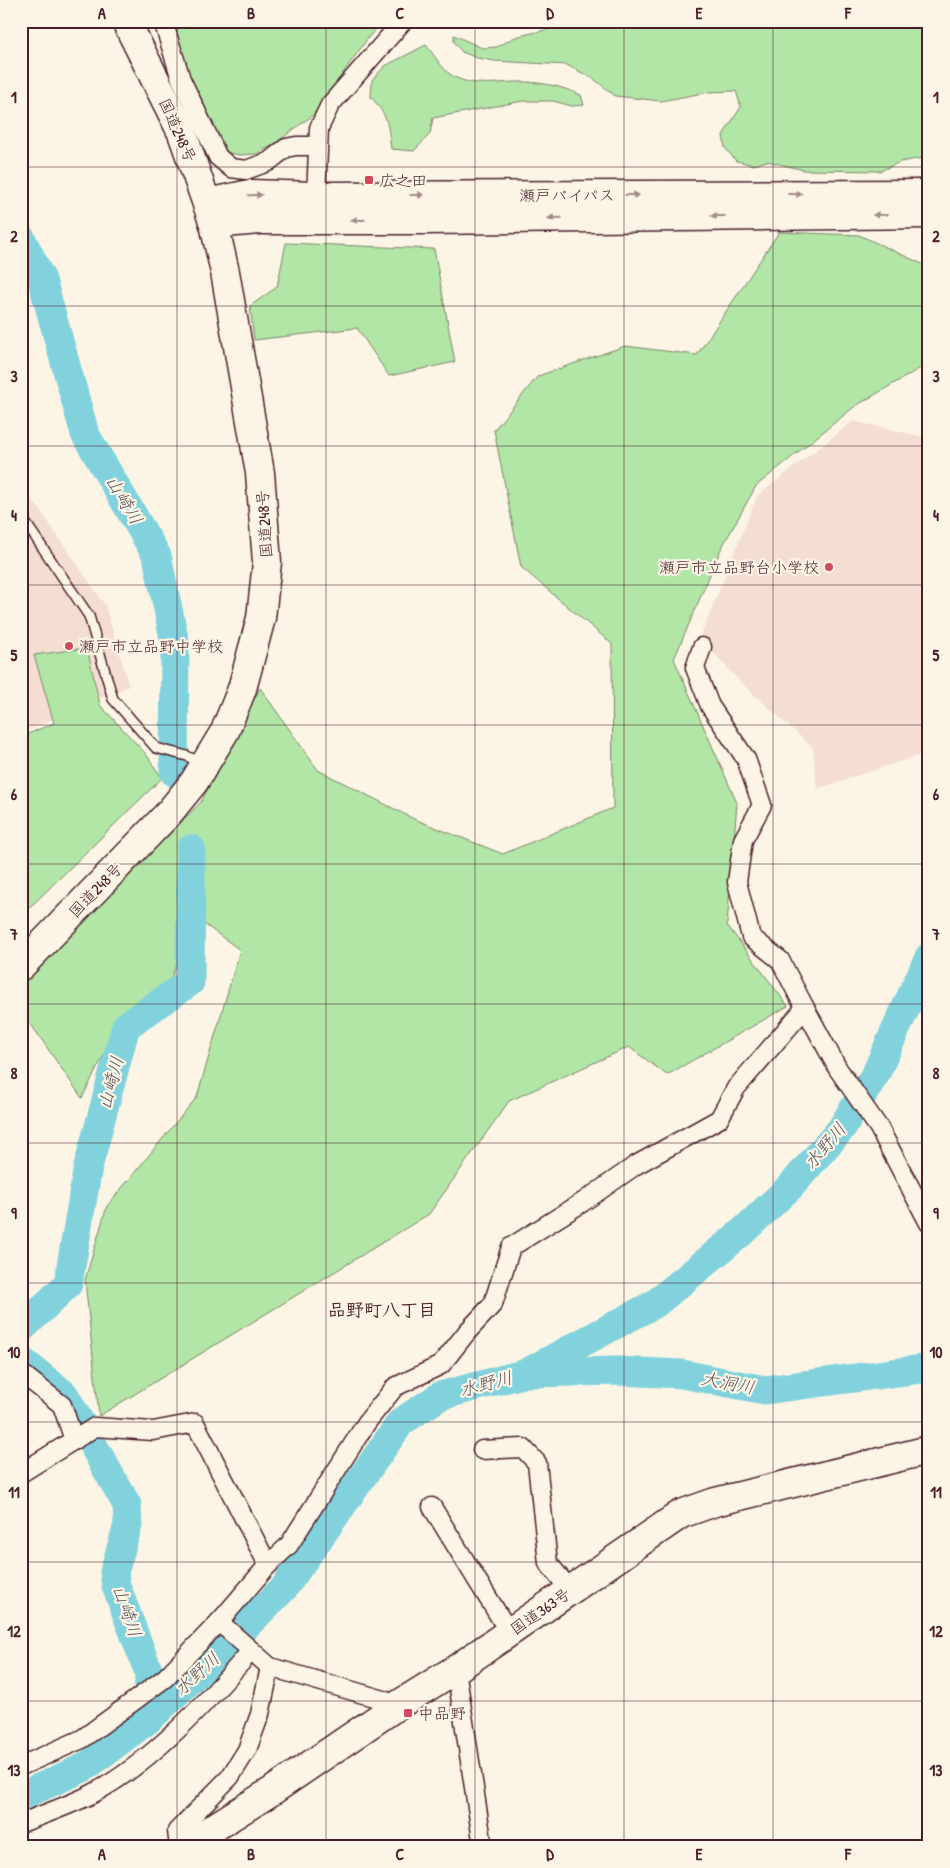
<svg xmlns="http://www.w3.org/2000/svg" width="950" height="1868" font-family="'Patrick Hand','Klee One',sans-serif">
  <rect width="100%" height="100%" fill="#fcf5e5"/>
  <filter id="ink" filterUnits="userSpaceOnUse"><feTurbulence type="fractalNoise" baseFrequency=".02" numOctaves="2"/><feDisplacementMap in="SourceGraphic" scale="10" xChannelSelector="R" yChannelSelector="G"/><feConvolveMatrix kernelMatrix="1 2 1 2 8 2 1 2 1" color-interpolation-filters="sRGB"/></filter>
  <g filter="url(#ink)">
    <g fill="#f4ded2">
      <path d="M853 421 929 438V752L817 789 813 748 739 681 700 638 757 496Z"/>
      <path d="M21 494 34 501 105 605 129 686 21 733Z"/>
    </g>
    <g fill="#b1e6a7" stroke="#7e8269">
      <path d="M166 21H383L368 38 313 115 273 145 256 154 240 155 224 152 208 127Z"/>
      <path d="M606 21H929V157L900 162 880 171 804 170 767 161 754 165 736 161 725 148 723 135 741 107 736 91 709 92 661 101 615 96 594 79 567 65 494 61 477 58 462 52 454 42V35L482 48 497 47 515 37 575 23H599Z"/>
      <path d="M426 45C433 53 443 70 451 75 473 89 502 81 526 82 546 83 563 87 581 95L584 105 572 106 553 101H523L433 118 430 134 414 151 391 149C388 124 388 116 371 97L372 80 385 66Z"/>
      <path d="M779 232 859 235 929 267V363L854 407 756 486 721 549 674 659 737 803 727 925 788 1006 667 1075 629 1047 509 1101 429 1214 99 1416 85 1280 107 1206 197 1097 240 950 193 916 169 985 118 1027 82 1098 21 1010V985L201 802 260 688 318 770 414 819 503 854 613 808 612 644 521 567 494 430 538 376 625 346 697 355Z"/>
      <path d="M286 243 434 249 455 362 389 376 357 328 254 340 250 306 277 287Z"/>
      <path d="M87 648 100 705 146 754 162 778 21 916V737L54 723 34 655Z"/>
    </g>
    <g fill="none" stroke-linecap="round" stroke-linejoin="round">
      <g stroke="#82d2dd" stroke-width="29">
        <path d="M21 238 42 280 85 434 157 556 175 643 174 772"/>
        <path d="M21 1329 68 1284 88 1167 126 1026 190 982 191 849"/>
        <path d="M21 1360 64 1394 127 1505 128 1525 114 1572 116 1586 149 1673 148 1718"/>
        <path d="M530 1373 618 1371 682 1374 765 1390 929 1368"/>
        <path d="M21 1796 85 1767 148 1720 225 1647 284 1588 401 1422 440 1396 526 1373 656 1303 741 1233 791 1186 841 1129 876 1073 929 957"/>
      </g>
      <g stroke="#4a1f2b" stroke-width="12">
        <path id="service" d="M21 516 89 616 113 699 156 748 187 756 201 763"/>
      </g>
      <g stroke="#4a1f2b" stroke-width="21">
        <g id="minor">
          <path d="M163 21 181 79 218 157 231 168 246 170 268 162 286 148 296 146H318"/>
          <path d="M316 196 319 128 330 105 403 21"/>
          <path d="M702 647 695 668 710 706 746 759 762 805 743 840 737 882 751 937 780 960 805 1008"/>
          <path d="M21 1373 62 1405 74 1440"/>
          <path d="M482 1450 523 1448 537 1463 548 1563 570 1590"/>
          <path d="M21 1473 95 1427 153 1431 195 1423 268 1565"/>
          <path d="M432 1507 509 1632"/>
          <path d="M219 1622 270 1667 384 1700 395 1707"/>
          <path d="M456 1669 483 1847"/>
          <path d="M21 1766 82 1739 138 1698 165 1678 219 1622 268 1565 289 1545 367 1422 395 1387 441 1365 467 1332 493 1304 511 1247 583 1202 636 1165 719 1119 736 1088 805 1008 838 1069 879 1128 929 1223"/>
          <path d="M21 1823C45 1814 70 1805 92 1794 151 1763 207 1702 251 1651"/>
          <path d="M179 1847 177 1831 230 1777 247 1750 260 1714 270 1667"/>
        </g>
      </g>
      <g stroke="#4a1f2b" stroke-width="31">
        <g id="trunk">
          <path d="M207 203 250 194 316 196 929 194"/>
          <path d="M214 224 259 220H424L929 214"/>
          <path d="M21 966 168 814 194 782 225 731 242 689 261 618 267 562 260 473 225 272 214 224 182 133 126 21"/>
          <path d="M183 1847 272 1791 395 1707 456 1669 681 1514 715 1502 929 1450"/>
        </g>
      </g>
      <use href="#service" stroke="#fcf5e5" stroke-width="9"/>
      <use href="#minor" stroke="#fcf5e5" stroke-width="18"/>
      <use href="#trunk" stroke="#fcf5e5" stroke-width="28"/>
    </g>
    <defs><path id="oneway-solid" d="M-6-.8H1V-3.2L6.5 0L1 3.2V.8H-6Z" transform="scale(1.25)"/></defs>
    <g fill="#a38a88">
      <use href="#oneway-solid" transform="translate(795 194)"/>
      <use href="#oneway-solid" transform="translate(255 195) rotate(-1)"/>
      <use href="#oneway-solid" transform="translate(417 195)"/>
      <use href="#oneway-solid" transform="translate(632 195)"/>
      <use href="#oneway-solid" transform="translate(880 215) rotate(180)"/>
      <use href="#oneway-solid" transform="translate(718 216) rotate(180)"/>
      <use href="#oneway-solid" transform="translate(555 218) rotate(179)"/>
      <use href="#oneway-solid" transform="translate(358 220) rotate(180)"/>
    </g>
  </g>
  <path fill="none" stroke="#4a1f2b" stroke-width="1" stroke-opacity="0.55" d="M177 21V1847M326 21V1847M475 21V1847M624 21V1847M773 21V1847M21 167H929M21 306H929M21 446H929M21 585H929M21 725H929M21 864H929M21 1004H929M21 1143H929M21 1283H929M21 1422H929M21 1562H929M21 1701H929"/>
  <g fill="#d1495b" stroke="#fcf5e5" stroke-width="2">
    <rect x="364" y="175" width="10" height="10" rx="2.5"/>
    <circle cx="829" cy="567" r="5"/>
    <circle cx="69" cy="646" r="5"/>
    <rect x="403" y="1708" width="10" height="10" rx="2.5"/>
  </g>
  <g text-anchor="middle" stroke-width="4.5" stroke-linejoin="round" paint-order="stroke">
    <g font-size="16" fill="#4a1f2b" stroke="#fcf5e5">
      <text transform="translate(178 130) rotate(66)" y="6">国道248号</text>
      <text x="567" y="201">瀬戸バイパス</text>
      <text transform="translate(264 524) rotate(-94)" y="6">国道248号</text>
      <text transform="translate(95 890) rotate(-46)" y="6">国道248号</text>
      <text transform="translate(540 1611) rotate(-35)" y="6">国道363号</text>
    </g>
    <g font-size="16" fill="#4a1f2b" stroke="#fcf5e5" text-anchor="start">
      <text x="379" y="186">広之田</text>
      <text x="819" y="573" text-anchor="end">瀬戸市立品野台小学校</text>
      <text x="79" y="652">瀬戸市立品野中学校</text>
      <text x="418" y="1719">中品野</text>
    </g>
    <g font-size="18" font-style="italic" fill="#5b5560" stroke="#fcf5e5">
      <text transform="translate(124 500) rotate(59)" y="6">山崎川</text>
      <text transform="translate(111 1083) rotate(-75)" y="6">山崎川</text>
      <text transform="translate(825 1146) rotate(-50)" y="6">水野川</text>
      <text transform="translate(728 1383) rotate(11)" y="6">大洞川</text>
      <text transform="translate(486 1384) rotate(-15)" y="6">水野川</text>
      <text transform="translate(127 1611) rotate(71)" y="6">山崎川</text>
      <text transform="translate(197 1674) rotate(-43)" y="6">水野川</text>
    </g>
    <g font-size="18" font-weight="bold" fill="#4a1f2b" stroke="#fcf5e5">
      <text x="382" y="1316">品野町八丁目</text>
    </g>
  </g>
  <rect width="950" height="1868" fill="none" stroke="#fcf5e5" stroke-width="55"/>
  <rect x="28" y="28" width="894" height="1812" fill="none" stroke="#4a1f2b" stroke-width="2"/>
  <g font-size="16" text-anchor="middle" font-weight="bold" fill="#4a1f2b">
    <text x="102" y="19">A</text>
    <text x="251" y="19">B</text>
    <text x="400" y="19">C</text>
    <text x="550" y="19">D</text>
    <text x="699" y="19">E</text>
    <text x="848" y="19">F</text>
    <text x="14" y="103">1</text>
    <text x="936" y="103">1</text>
    <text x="14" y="242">2</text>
    <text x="936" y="242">2</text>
    <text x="14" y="382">3</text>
    <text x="936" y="382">3</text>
    <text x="14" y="521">4</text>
    <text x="936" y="521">4</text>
    <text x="14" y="661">5</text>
    <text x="936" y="661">5</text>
    <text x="14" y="800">6</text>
    <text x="936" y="800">6</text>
    <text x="14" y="940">7</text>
    <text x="936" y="940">7</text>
    <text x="14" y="1079">8</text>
    <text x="936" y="1079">8</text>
    <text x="14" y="1219">9</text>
    <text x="936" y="1219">9</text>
    <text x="14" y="1358">10</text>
    <text x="936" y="1358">10</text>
    <text x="14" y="1498">11</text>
    <text x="936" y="1498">11</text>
    <text x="14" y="1637">12</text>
    <text x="936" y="1637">12</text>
    <text x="14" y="1776">13</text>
    <text x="936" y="1776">13</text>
    <text x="102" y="1860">A</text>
    <text x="251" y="1860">B</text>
    <text x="400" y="1860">C</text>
    <text x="550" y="1860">D</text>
    <text x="699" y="1860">E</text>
    <text x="848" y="1860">F</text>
  </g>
</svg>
